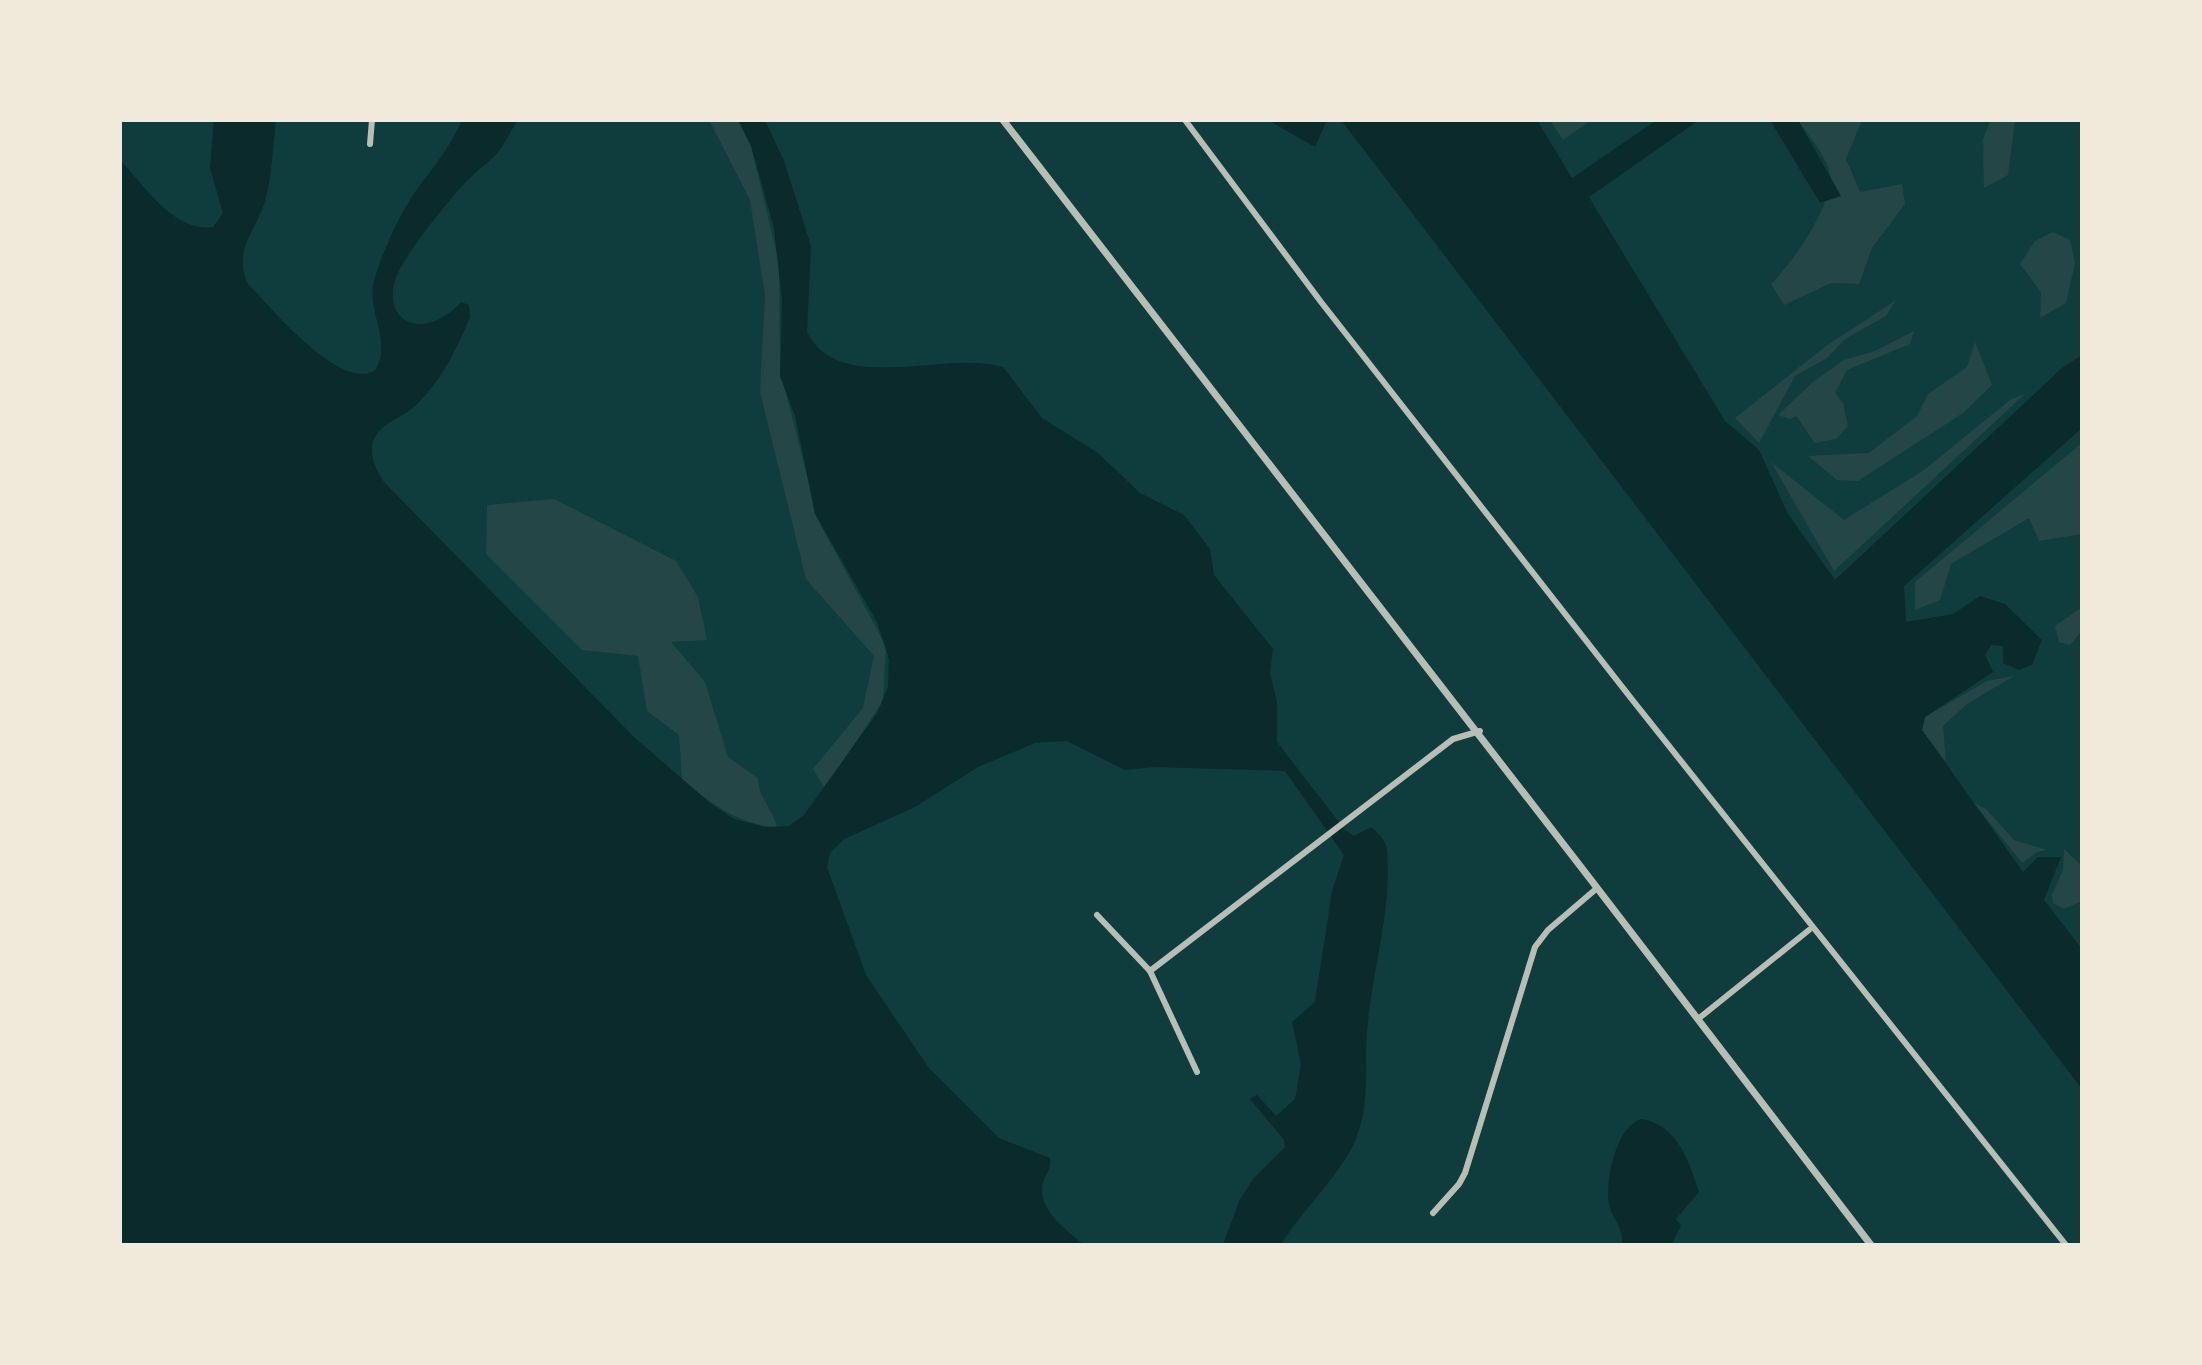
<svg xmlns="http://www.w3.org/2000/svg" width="2202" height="1365" font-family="'Playfair Display',serif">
  <rect width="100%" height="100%" fill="#0f3d3e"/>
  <g fill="#244646">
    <path d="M709 120H738L751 146 779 263 780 370 819 522 886 646 883 701 825 789 813 769 863 708 874 656 806 579 760 392 765 295 750 200Z"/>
    <path d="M1550 120H1591L1563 140Z"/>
    <path d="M1798 120H1862L1846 159 1860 192 1902 184 1905 204 1872 248 1859 284 1831 283 1784 305 1771 284C1793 262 1833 206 1830 174 1828 158 1807 134 1798 120Z"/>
    <path d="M1991 120H2015L2008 175 1984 188 1983 139Z"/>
    <path d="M2053 232 2070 240 2075 263 2066 303 2040 318 2041 292 2020 264 2035 241Z"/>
    <path d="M1895 301 1886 316 1845 339 1827 358 1795 376 1759 443 1735 418 1826 346Z"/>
    <path d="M1914 331 1910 344 1847 370 1835 393 1843 403 1848 426 1836 439 1815 443 1796 416 1790 419 1778 415 1813 382 1844 360 1875 351Z"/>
    <path d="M1975 342 1992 385 1963 413 1858 481 1837 480 1808 456 1869 453 1917 416 1928 394 1967 367Z"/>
    <path d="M2025 394 1834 571 1771 462 1844 520 1924 470 2010 400Z"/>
    <path d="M2082 443V534L2039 541 2029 518 1951 564 1940 600 1915 610V582Z"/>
    <path d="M554 499 676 561 698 597 707 640 671 642 705 682 728 757 758 778C758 798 773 808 777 828 738 823 712 805 682 779L679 735 647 711 638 656 582 650 486 554 487 505Z"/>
    <path d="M2082 607V631L2070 645 2059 642 2055 626Z"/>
    <path d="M2014 676 1967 704 1943 726 1946 762 1922 730 1925 717 1987 681Z"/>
    <path d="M1973 802 1986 809 2014 840 2047 850 2037 852 2022 863Z"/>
    <path d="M2064 849 2082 866V901L2064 909 2053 903 2052 895 2063 870Z"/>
  </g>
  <g fill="#0a2a2b">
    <path d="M214 120H276C273 147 272 176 265 201 256 232 232 250 248 284 271 307 341 393 375 370 393 343 366 310 374 281 383 251 398 217 415 192 433 168 450 147 462 120H518C511 130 506 142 498 152 489 163 476 171 466 182 447 202 411 247 399 271 376 318 421 346 461 302L469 305 470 317C457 349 440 383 414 407 403 417 382 423 375 437 367 452 376 471 385 483L635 738 710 803 734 819 765 827 789 826 804 815 877 713 888 687 889 659 877 622 815 514 795 416 780 376 782 301 774 228 751 146 738 120H765L784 161 811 246 807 332C839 397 945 349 1003 367L1042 418 1098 453 1140 493 1184 515 1210 549 1214 575 1273 649 1270 673 1277 703V742L1345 830 1354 836 1371 827C1379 834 1386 840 1387 851 1392 908 1374 965 1368 1021 1363 1060 1372 1103 1355 1141 1338 1179 1302 1209 1281 1245H1223L1239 1201 1253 1179 1285 1147 1284 1140 1250 1099 1257 1095 1276 1116 1295 1099 1301 1064 1292 1022 1315 1002 1332 891 1344 855 1285 771 1153 767 1125 770 1067 741 1035 743 978 767 915 807 844 839 830 853 827 867 866 975 929 1068 999 1138 1050 1158C1052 1170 1042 1177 1042 1189 1041 1213 1068 1231 1084 1245H120V160C144 185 174 233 213 227L223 213 210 168Z"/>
    <path d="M1268 120H1327L1315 147Z"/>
    <path d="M1341 120H1537L1572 178 1657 120H1699L1589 197 1725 421 1759 450 1788 514 1835 580 2062 368 2082 355V428L1904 586 1906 622 1953 614 1980 596 2005 604 2042 640 2032 665 2019 670 2003 663V646L1991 645 1985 655 1993 672 1925 717 1922 730 2023 872 2038 857H2061L2044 900 2082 949V1089Z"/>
    <path d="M1770 120H1798L1841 196 1820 203Z"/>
    <path d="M1641 1119C1677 1124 1689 1161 1699 1192L1676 1219 1681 1226 1671 1245H1622C1624 1227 1612 1220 1609 1204 1605 1180 1616 1127 1641 1119Z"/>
  </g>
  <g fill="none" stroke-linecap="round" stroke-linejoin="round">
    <g stroke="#b8beb3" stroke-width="6">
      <path d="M1185 120 1321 302 1634 702 2066 1245"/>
      <path d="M370 144 372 120"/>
      <path d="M1097 915 1150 971 1453 739 1480 731"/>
      <path d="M1150 971 1197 1072"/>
      <path d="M1698 1019 1809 930"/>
      <path d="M1433 1213 1459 1184 1465 1173 1535 947 1548 930 1596 889"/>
    </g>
    <path stroke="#b8beb3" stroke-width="7" d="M1003 120C1295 494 1583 869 1871 1245"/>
  </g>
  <rect width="2202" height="1365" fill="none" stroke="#f1e9da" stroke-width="244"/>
</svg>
